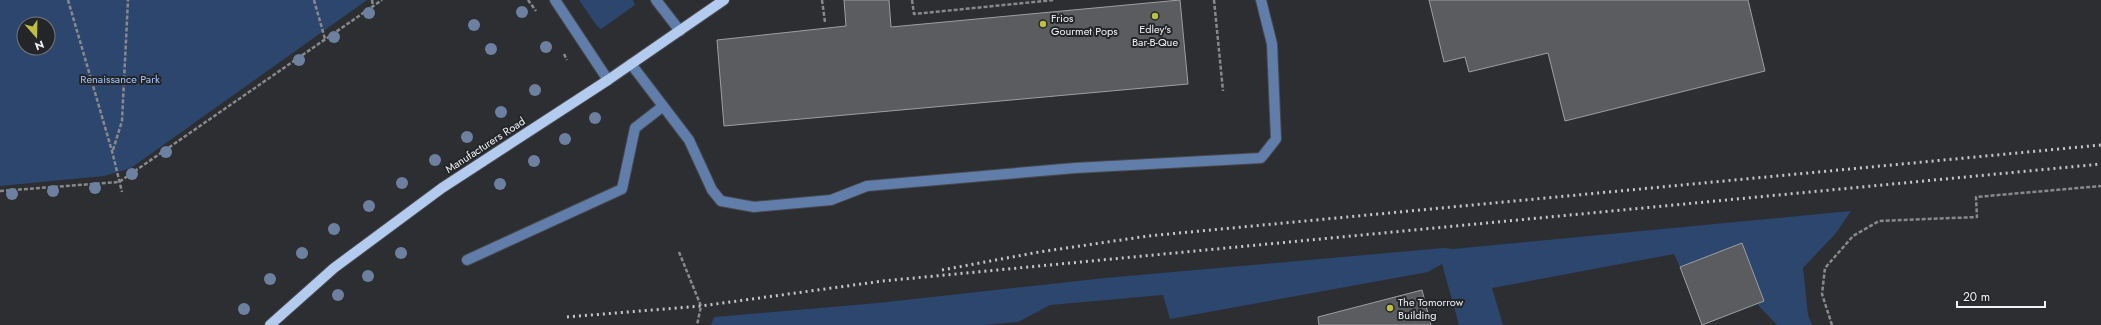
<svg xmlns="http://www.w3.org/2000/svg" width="2101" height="325" font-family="Jost,sans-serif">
  <rect width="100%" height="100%" fill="#2c2e32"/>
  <g fill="#2d466e" fill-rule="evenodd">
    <path d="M0 0H367L131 168 104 176 0 186ZM24 24H48V48H24Z"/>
    <path d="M579 0H633L635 5 601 29 597 26Z"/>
    <path d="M1851 211 1836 233 1803 268 1808 315 1812 325H1777L1757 304 1764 301 1742 243 1680 267 1674 254 1492 288 1503 325H1459L1442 264 1428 272 1170 319 1163 295 1050 305 1018 322 983 325H711L714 317 878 303 1105 278 1444 248 1453 249Z"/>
  </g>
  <g fill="#5a5c60" stroke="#9d9fa3">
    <path d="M844 0H889L891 27 1180 0 1188 84 724 126 717 40 846 26Z"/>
    <path d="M1429 0H1748L1765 71 1565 121 1548 53 1469 72 1465 57 1444 62Z"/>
    <path d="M1742 243 1764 301 1702 325 1680 267Z"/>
    <path d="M1422 290 1431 325H1319L1318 317Z"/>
  </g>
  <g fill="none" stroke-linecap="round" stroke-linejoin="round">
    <g stroke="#47494d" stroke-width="12">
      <g id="minor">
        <path d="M555 0 608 80"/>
        <path d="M656 0 680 31"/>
        <path d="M631 64 689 140 712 190 721 201 754 207 831 200 867 186 1075 168 1261 158 1276 139 1272 44 1261 0"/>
        <path d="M467 260 622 189 635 128 662 107"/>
      </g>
    </g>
    <g stroke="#47494d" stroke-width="12">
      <path id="major" d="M270 325 334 268 442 188 608 80 724 0"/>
    </g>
    <g stroke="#87898c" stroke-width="2.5" stroke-dasharray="4 2" stroke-linecap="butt">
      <path d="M68 0 112 151 122 192"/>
      <path d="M314 0 325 39"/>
      <path d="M372 0 373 6"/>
      <path d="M528 0 536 11"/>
      <path d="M822 0 825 22"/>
      <path d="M912 0 914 14 1054 0"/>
      <path d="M1214 0 1223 91"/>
      <path d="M564 54 567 60"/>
      <path d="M113 150 122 121 128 0"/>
      <path d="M0 191 119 182 382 0"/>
      <path d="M679 252 701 306 697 325"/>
      <path d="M1832 325 1822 294 1825 268 1853 236 1879 221 1977 217 1976 197 2101 186"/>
    </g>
    <use href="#minor" stroke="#617daa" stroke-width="10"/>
    <use href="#major" stroke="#b4cbf0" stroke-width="10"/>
    <g stroke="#c3c5c7" stroke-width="3" stroke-dasharray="2 4" stroke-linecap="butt">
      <path d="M942 270 1039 252 1148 236 2101 145"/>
      <path d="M567 317 701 306 883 281 2101 164"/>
    </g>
  </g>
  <g fill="#6d80a0">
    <circle cx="522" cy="12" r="6"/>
    <circle cx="369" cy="13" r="6"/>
    <circle cx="474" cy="25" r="6"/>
    <circle cx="334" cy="37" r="6"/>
    <circle cx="546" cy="47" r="6"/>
    <circle cx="491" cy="49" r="6"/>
    <circle cx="299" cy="60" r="6"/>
    <circle cx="535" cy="90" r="6"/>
    <circle cx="501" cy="112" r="6"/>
    <circle cx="595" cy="118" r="6"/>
    <circle cx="467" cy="137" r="6"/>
    <circle cx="565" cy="139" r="6"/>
    <circle cx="166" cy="152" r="6"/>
    <circle cx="435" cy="160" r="6"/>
    <circle cx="534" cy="161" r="6"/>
    <circle cx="132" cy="174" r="6"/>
    <circle cx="402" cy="183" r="6"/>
    <circle cx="500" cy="184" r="6"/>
    <circle cx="95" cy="188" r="6"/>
    <circle cx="53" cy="191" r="6"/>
    <circle cx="12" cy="194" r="6"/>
    <circle cx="369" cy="206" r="6"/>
    <circle cx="334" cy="229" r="6"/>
    <circle cx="302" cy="253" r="6"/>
    <circle cx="401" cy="253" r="6"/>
    <circle cx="368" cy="276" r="6"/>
    <circle cx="270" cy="279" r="6"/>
    <circle cx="338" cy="295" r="6"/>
    <circle cx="244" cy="309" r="6"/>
  </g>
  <g fill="#bdbf43" stroke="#232528" stroke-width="1.5">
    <circle cx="1155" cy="16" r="4"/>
    <circle cx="1043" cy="24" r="4"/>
    <circle cx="1390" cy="308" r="4"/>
  </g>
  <g text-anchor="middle" stroke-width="4" stroke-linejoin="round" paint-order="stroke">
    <g font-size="11" fill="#f0f2f4" stroke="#232528" text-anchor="start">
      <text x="1051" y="22">Frios<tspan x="1051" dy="13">Gourmet Pops</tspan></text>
      <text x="1155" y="33" text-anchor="middle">Edley's<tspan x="1155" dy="13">Bar-B-Que</tspan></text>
      <text x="1398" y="306">The Tomorrow<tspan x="1398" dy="13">Building</tspan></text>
    </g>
    <g font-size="11" fill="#a3c4fa" stroke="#232528">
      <text x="120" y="83">Renaissance Park</text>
    </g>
    <g font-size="11" fill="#f0f2f4" stroke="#232528">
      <text transform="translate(485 145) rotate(-33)" y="4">Manufacturers Road</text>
    </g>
  </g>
  <g transform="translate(36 36) rotate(160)"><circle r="19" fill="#232528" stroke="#75777a"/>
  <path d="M0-3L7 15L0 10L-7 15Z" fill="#bdbf43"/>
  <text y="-6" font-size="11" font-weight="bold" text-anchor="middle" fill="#f0f2f4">N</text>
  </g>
  <path d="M1957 301v6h88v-6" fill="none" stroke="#f0f2f4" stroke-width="2"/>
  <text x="1963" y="301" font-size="12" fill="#f0f2f4" stroke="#232528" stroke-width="3" paint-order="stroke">20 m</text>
</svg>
